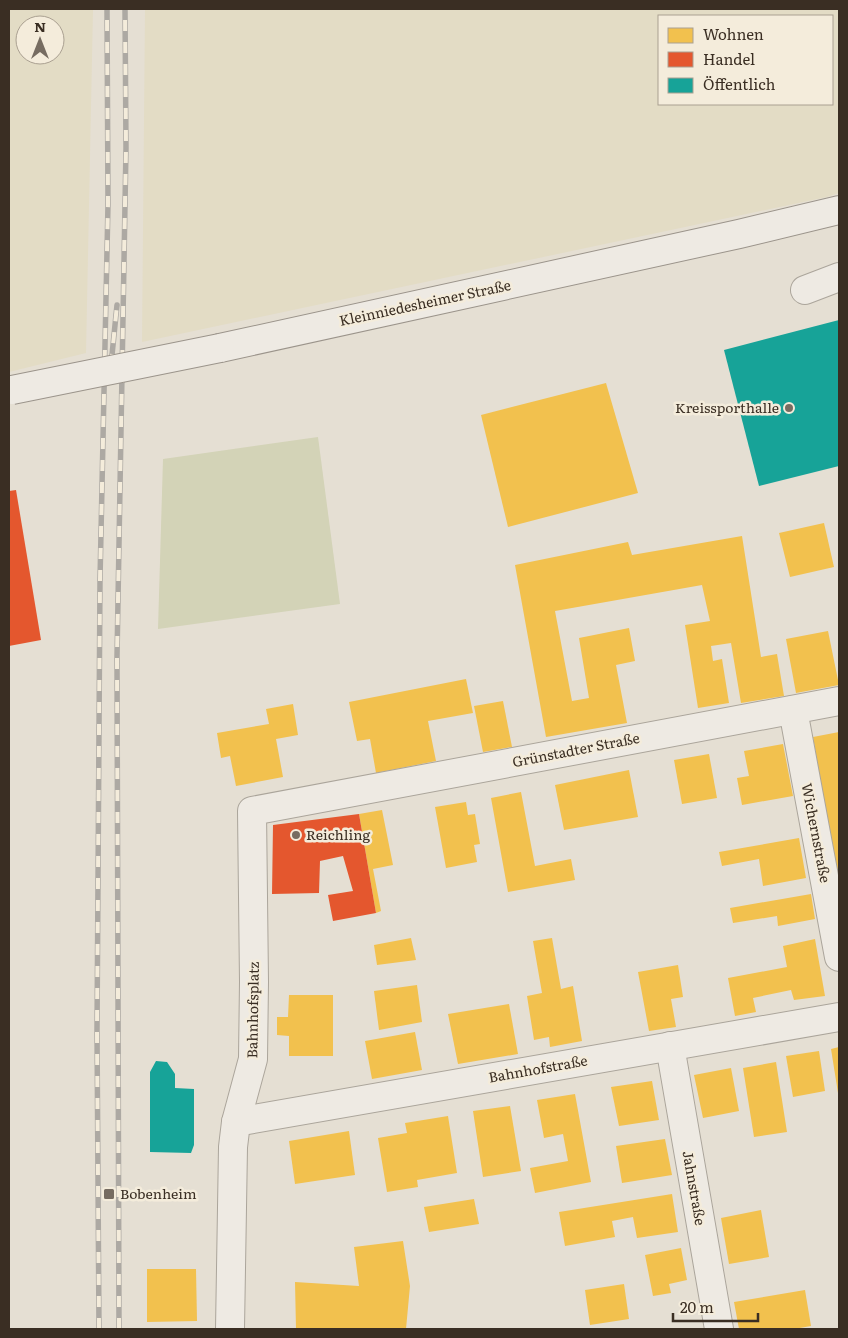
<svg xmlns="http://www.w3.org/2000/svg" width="848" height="1338" font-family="Literata,serif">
  <rect width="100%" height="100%" fill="#e5dfd3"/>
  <g fill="#e3dcc5" fill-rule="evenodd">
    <path d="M9 9H93L86 353 9 372ZM25 25H55V55H25Z"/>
    <path d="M145 9H839V193L827 197 142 342ZM659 16H832V104H659Z"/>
  </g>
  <path fill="#d3d3b7" d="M318 437 340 604 158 629 163 459Z"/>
  <g fill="#f2c14e">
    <path d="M606 383 638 493 508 527 481 415Z"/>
    <path d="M824 523 834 567 790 577 779 533Z"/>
    <path d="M742 536 761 657 777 654 784 696 741 703 731 643 711 646 713 661 722 659 729 703 698 708 685 625 710 621 702 585 555 611 572 701 589 698 579 638 629 628 635 661 616 665 627 723 546 737 515 565 628 542 632 555Z"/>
    <path d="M828 631 839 685 796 693 786 639Z"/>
    <path d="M466 679 473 713 428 721 436 761 376 773 370 739 357 741 349 702Z"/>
    <path d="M503 701 512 747 483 752 474 706Z"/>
    <path d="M293 704 298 735 276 739 283 777 236 786 230 756 221 758 217 733 269 724 266 709Z"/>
    <path d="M839 732V882H838L813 737Z"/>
    <path d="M783 744 793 796 742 805 737 778 749 776 744 751Z"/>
    <path d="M709 754 717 798 682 804 674 760Z"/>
    <path d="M629 770 638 817 564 830 555 785Z"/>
    <path d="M521 792 535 866 571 859 575 880 508 892 491 798Z"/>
    <path d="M466 802 468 815 475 814 480 844 474 845 477 862 446 868 435 807Z"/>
    <path d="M382 810 393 865 373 869 381 911 376 913 359 814Z"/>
    <path d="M799 838 806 878 763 886 759 859 722 866 719 852Z"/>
    <path d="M811 894 815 919 778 926 777 916 733 923 730 908Z"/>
    <path d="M411 938 416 960 377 965 374 945Z"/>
    <path d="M552 938 561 989 573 986 582 1041 550 1047 549 1037 534 1040 527 996 542 993 533 941Z"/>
    <path d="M815 939 825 996 794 1000 791 990 753 998 756 1012 735 1016 728 978 787 967 783 946Z"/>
    <path d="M678 965 683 997 671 999 676 1027 649 1031 638 972Z"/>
    <path d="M417 985 422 1022 379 1030 374 991Z"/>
    <path d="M289 995H333V1056H289V1036L277 1035V1017H288Z"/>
    <path d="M509 1004 518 1054 458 1064 448 1014Z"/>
    <path d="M415 1032 422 1070 372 1079 365 1041Z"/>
    <path d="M839 1047V1093H838L831 1049Z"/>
    <path d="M819 1051 825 1091 793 1097 786 1056Z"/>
    <path d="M776 1062 787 1132 754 1137 743 1068Z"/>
    <path d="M731 1068 739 1111 703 1118 694 1075Z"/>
    <path d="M652 1081 659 1120 619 1126 611 1087Z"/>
    <path d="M575 1094 591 1182 535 1193 530 1168 568 1161 563 1134 544 1138 537 1100Z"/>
    <path d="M510 1106 521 1171 483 1177 473 1111Z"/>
    <path d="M448 1116 457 1173 417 1180 418 1187 387 1192 378 1138 407 1133 405 1123Z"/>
    <path d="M349 1131 355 1175 295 1184 289 1141Z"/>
    <path d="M665 1139 672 1175 622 1183 616 1146Z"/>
    <path d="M672 1194 678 1232 637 1238 633 1217 612 1221 615 1237 565 1246 559 1212Z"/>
    <path d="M474 1199 479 1224 429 1232 424 1207Z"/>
    <path d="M761 1210 769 1257 729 1264 721 1218Z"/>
    <path d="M403 1241 410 1286 406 1329H296L295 1282 359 1286 354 1247Z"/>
    <path d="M681 1248 687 1280 669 1284 671 1293 653 1296 645 1255Z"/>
    <path d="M147 1269H196L197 1321 147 1322Z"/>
    <path d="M624 1284 629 1319 590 1325 585 1290Z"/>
    <path d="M805 1290 811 1326 794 1329H739L734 1302Z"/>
  </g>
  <g fill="#e4572e">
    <path d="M16 490 41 640 9 646V491Z"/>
    <path d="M359 814 376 913 333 921 328 895 353 891 343 856 320 861 319 893 272 894 273 825Z"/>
  </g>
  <g fill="#17a398">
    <path d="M839 320V466L759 486 724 350Z"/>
    <path d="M156 1061 167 1062 175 1074V1088L194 1089V1145L191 1153 150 1152V1072Z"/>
  </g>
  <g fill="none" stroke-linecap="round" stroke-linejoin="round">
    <g stroke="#aba59b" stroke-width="30">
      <g id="street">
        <path d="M805 290 839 277"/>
        <path d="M793 710 839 957"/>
        <path d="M670 1046 719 1329"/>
        <path d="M236 1122 839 1017"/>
        <path d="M230 1329 233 1147 236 1122 253 1059 254 982 252 811 839 701"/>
      </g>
    </g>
    <g stroke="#9b948b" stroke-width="30">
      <path id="secondary" d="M220 348 739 234 839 210"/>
    </g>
    <use href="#street" stroke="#eeeae3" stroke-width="28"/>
    <use href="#secondary" stroke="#eeeae3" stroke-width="28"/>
    <g stroke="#ada9a3" stroke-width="5.5">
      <g id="rail">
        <path d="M111 365 117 305"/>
        <path d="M99 1329 97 1031 100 580 108 204 107 9"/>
        <path d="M119 1329 117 657 126 148 125 9"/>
      </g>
    </g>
    <use href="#rail" stroke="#f4ecdb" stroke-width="4" stroke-dasharray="11" stroke-linecap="butt"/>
    <g stroke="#9b948b" stroke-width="30" stroke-linecap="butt">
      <path id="secondary-bridge" d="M12 390 220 348"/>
    </g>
    <use href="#secondary-bridge" stroke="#eeeae3" stroke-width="28"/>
  </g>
  <g fill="#766c61" stroke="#f4ecdb" stroke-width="2">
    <circle cx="789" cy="408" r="5"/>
    <circle cx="296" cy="835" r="5"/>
    <rect x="103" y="1188" width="12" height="12" rx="2.5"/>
  </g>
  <g text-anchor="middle" stroke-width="5" stroke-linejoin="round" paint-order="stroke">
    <g font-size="14" fill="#3a2e23" stroke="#f4ecdb">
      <text transform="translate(425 303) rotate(-12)" y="5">Kleinniedesheimer Straße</text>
      <text transform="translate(576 750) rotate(-11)" y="5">Grünstadter Straße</text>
      <text transform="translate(816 833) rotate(79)" y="5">Wichernstraße</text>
      <text transform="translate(253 1010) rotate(-89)" y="5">Bahnhofsplatz</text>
      <text transform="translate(538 1069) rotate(-10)" y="5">Bahnhofstraße</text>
      <text transform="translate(694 1188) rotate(80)" y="5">Jahnstraße</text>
    </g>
    <g font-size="14" fill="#3a2e23" stroke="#f4ecdb" text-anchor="start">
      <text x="779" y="413" text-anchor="end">Kreissporthalle</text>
      <text x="306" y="840">Reichling</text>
      <text x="120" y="1199">Bobenheim</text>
    </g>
  </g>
  <rect width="848" height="1338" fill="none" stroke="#3a2e23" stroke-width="20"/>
  <rect x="658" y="15" width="175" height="90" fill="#f4ecdb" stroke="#aaa091"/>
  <rect x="668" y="28" width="25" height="15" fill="#f2c14e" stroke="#aaa091"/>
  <text x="703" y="40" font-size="15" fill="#3a2e23">Wohnen</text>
  <rect x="668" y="52" width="25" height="15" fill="#e4572e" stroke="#aaa091"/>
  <text x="703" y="65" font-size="15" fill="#3a2e23">Handel</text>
  <rect x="668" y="78" width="25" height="15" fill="#17a398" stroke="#aaa091"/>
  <text x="703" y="90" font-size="15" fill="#3a2e23">Öffentlich</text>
  <g transform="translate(40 40)"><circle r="24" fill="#f4ecdb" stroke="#aaa091"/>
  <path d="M0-4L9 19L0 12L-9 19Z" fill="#766c61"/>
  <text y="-8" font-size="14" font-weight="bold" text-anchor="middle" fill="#3a2e23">N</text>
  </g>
  <path d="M673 1313v8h85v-8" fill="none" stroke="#3a2e23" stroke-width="2.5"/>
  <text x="680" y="1313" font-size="15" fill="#3a2e23" stroke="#f4ecdb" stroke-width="4" paint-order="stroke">20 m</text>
</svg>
